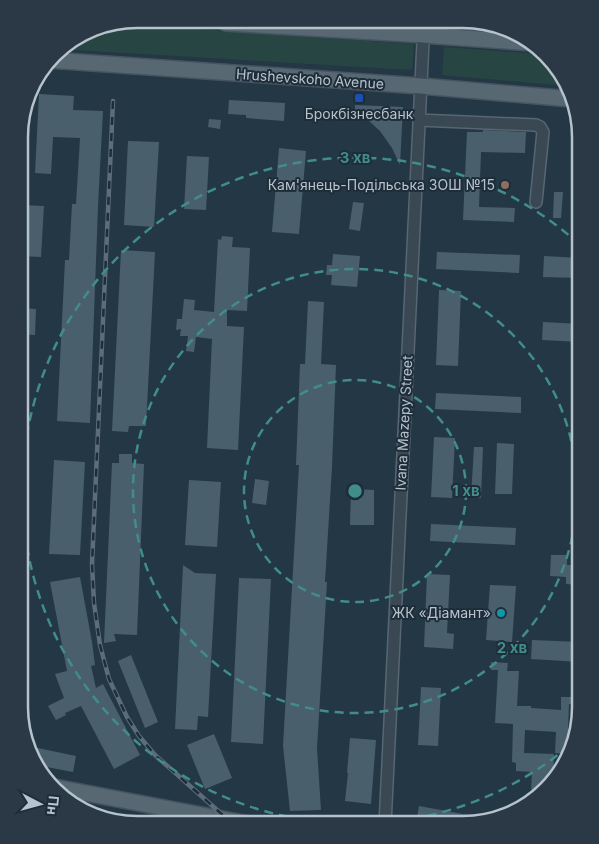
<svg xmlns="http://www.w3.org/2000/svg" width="599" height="844" font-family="Inter,sans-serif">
  <rect width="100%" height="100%" fill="#243744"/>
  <g fill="#264543">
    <path d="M98 25H140L414 44 412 70 58 49Z"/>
    <path d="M444 47 543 54 569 86 442 75Z"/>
  </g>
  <g fill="#4a5f6c">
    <path d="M39 94 74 96 73 110 103 111 98 206 90 423 57 421 65 260H69L72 204H76L80 138 53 137 51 174 35 173Z"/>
    <path d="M229 100 285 103 284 121 246 118V115L228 114Z"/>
    <path d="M355 105 403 107 400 165 392 148 380 131 369 121 355 110Z"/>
    <path d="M209 119 221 120 220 129 208 127Z"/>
    <path d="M483 130 526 132 525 153 481 152 479 207 515 208 514 222 463 220 467 132H483Z"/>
    <path d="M128 141 159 142 154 227 124 225Z"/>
    <path d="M279 148 306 151 299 234 272 232Z"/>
    <path d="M187 156 209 157 206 210 184 209Z"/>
    <path d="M554 192H563L561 218H553Z"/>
    <path d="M353 202 364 203 360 231 349 229Z"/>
    <path d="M20 205 44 206 41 257 20 256Z"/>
    <path d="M222 236 233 237 232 247 250 248 247 311 227 310V326L244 327 238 450 207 448 212 339 196 337 194 352 186 351 188 336H180L181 329 176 330 177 319H182L184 299 195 300 194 310 214 312 218 239 221 240Z"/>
    <path d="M121 250 155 252 146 426H129L128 432 112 431Z"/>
    <path d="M437 252 520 255 519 273 436 269Z"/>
    <path d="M333 254 360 256 357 287 331 285 332 275H326L327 265H332Z"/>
    <path d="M544 256 580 258V278L543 277Z"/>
    <path d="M439 290 461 291 458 366 436 365Z"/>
    <path d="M308 301 324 302 321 364 336 365 332 467 325 582H327L317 748 321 810 290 811 283 746 299 465H296L300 364H305Z"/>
    <path d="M19 308 36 309 35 335 19 334Z"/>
    <path d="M543 322 580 324V342L542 340Z"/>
    <path d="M436 393 521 397V413L435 409Z"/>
    <path d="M434 437 455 438 452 498 431 497Z"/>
    <path d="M19 441 29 442V457L19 456Z"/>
    <path d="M497 443 514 444 512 494H495Z"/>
    <path d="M474 447H483L481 498 471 497Z"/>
    <path d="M119 454H132V463L144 464 137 635 114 634 116 641 104 643 112 463H119Z"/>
    <path d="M54 460 85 462 80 555 49 554Z"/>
    <path d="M255 479 269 481 266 505 252 503Z"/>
    <path d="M189 480 221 482 217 547 185 545Z"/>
    <path d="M351 489 374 490V525H350Z"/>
    <path d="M431 524 516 528 515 545 430 541Z"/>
    <path d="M551 555H567V565H580V585L566 584V577L550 576Z"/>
    <path d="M183 565 195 573 216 574 208 717 198 716 197 730 175 729Z"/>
    <path d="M427 574 450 575 447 633 454 634 453 649 424 647Z"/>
    <path d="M80 577 92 642 95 665 91 666 96 688 103 684 140 755 114 769 81 706 65 713 66 715 56 720 48 706 64 698 55 674 67 671 50 582Z"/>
    <path d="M239 578 271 579 263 744 231 742Z"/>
    <path d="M490 585 516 586 512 642 486 640Z"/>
    <path d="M532 640 580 642V662L531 659Z"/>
    <path d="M131 655 158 722 145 728 118 661Z"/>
    <path d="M491 662 508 663 507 671H519L517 706H531V708L561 710V697H572V704H569L568 731H575L567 754 555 753 556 732 525 730 524 753 554 754 553 779 538 793 531 792 532 772 516 771V763L512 762 513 724 495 723 498 670H491Z"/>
    <path d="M421 687 441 688 438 746 418 745Z"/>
    <path d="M214 734 232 778 205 789 187 745Z"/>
    <path d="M350 738 376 740 371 804 345 801 348 773H347Z"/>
    <path d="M28 746 76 756 73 772 36 765 31 759Z"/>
    <path d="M419 806 490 819 463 825H422L416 824Z"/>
    <path d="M97 812 124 815 123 824 97 814Z"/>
  </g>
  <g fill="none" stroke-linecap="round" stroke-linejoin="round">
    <g stroke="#576671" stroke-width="14">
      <g id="minor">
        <path d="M419 120 536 125 540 127 543 132 536 202"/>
        <path d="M385 825 424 21"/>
      </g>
    </g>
    <g stroke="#465460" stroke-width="18">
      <g id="major">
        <path d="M226 23 409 34 534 43"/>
        <path d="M49 60 421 86 572 99"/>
        <path d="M54 787 254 825"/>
      </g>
    </g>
    <use href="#minor" stroke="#394853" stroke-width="11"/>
    <use href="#major" stroke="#576873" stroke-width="15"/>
    <g stroke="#5b6d7a" stroke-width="4.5">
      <path id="rail" d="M113 101 92 564 94 603 100 645 109 679 127 717 139 736 155 755 234 825"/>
    </g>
    <use href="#rail" stroke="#1e2d39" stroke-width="2.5" stroke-dasharray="8" stroke-linecap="butt"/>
  </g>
  <g fill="none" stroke="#418d8a" stroke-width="2.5" stroke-dasharray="9 6">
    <circle cx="355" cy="491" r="111"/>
    <circle cx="355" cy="491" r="222"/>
    <path d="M569 746A333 333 0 1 1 580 245"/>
  </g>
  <rect fill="#1a4fb4" stroke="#1e2d39" stroke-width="2" x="354" y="93" width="10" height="10" rx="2.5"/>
  <circle fill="#8d6e63" stroke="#1e2d39" stroke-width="2" cx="505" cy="185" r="5"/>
  <circle fill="#0f9aa8" stroke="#1e2d39" stroke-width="2" cx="501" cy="613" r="5"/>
  <g text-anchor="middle" stroke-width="4" stroke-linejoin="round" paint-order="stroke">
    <g font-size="14" fill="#b6c3cd" stroke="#1e2d39">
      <text transform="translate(310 79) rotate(4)" y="5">Hrushevskoho Avenue</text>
      <text transform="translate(404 423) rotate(-87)" y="5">Ivana Mazepy Street</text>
    </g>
    <g font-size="14" fill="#b6c3cd" stroke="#1e2d39" text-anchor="end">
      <text x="359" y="119" text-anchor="middle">Брокбізнесбанк</text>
      <text x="495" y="190">Кам'янець-Подільська ЗОШ №15</text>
      <text x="491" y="618">ЖК «Діамант»</text>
    </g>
  </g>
  <path d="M0 0H599V844H0ZM137 28H463A109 109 0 0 1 572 137V707A109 109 0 0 1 463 816H137A109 109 0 0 1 28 707V137A109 109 0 0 1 137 28Z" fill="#2a3945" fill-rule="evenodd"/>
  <path fill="none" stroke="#b6c3cd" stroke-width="2.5" d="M137 28H463A109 109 0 0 1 572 137V707A109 109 0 0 1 463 816H137A109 109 0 0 1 28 707V137A109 109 0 0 1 137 28Z"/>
  <circle cx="355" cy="491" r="8" fill="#418d8a" stroke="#1e2d39" stroke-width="2.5"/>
  <g font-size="15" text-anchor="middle" font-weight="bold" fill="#418d8a" stroke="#1e2d39" stroke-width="4" stroke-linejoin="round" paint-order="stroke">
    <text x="355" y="163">3 хв</text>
    <text x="466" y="496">1 хв</text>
    <text x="512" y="653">2 хв</text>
  </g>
  <g transform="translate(40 804) rotate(96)" stroke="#1e2d39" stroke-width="4" paint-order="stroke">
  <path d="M0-4L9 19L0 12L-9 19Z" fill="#b6c3cd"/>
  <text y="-8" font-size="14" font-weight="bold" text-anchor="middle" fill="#b6c3cd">Пн</text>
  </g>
</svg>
